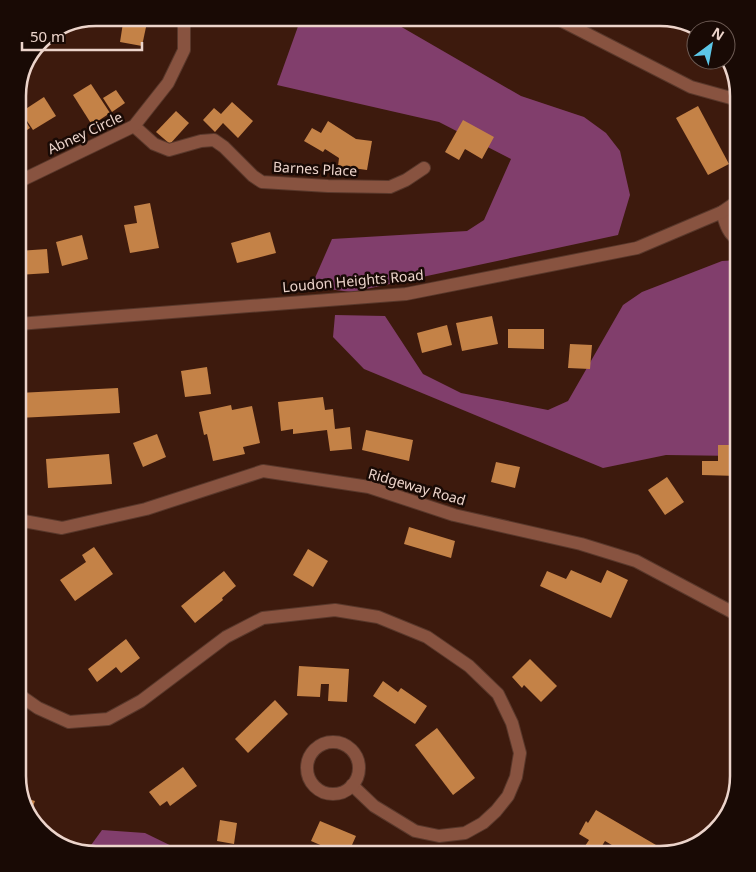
<svg xmlns="http://www.w3.org/2000/svg" width="756" height="872" font-family="'Noto Sans',sans-serif">
  <rect width="100%" height="100%" fill="#3d1a0d"/>
  <g fill="#813e6c">
    <path d="M301 18H386L521 96 584 117 606 133 620 151 630 195 618 235 352 292 311 287 332 239 467 231 484 220 511 159 439 122 277 85Z"/>
    <path d="M738 260V456L666 455 603 468 364 369 333 337 335 315 385 316 423 374 461 393 548 410 568 401 623 305 642 292 722 261Z"/>
    <path d="M102 830 145 833 188 854H96L86 852Z"/>
  </g>
  <g fill="#c48247">
    <path d="M123 23 146 27 142 46 120 42Z"/>
    <path d="M91 84 110 113 92 125 73 95Z"/>
    <path d="M116 90 125 103 112 112 103 98Z"/>
    <path d="M44 97 56 116 33 130 21 112Z"/>
    <path d="M232 102 253 121 238 138 223 123 215 132 203 120 214 108 221 114Z"/>
    <path d="M698 106 729 164 708 175 676 118Z"/>
    <path d="M19 111 30 128 18 136V112Z"/>
    <path d="M176 111 189 123 170 144 156 132Z"/>
    <path d="M463 120 494 137 482 159 465 149 459 160 445 152Z"/>
    <path d="M328 121 356 139 372 141 367 170 338 166 339 158 325 149 323 152 304 141 312 128 321 133Z"/>
    <path d="M150 203 159 248 130 253 124 225 137 223 134 206Z"/>
    <path d="M270 232 276 253 237 263 231 243Z"/>
    <path d="M82 235 88 259 62 266 56 242Z"/>
    <path d="M47 249 49 273 18 275V251Z"/>
    <path d="M492 316 498 344 462 351 456 323Z"/>
    <path d="M447 325 452 345 422 353 417 333Z"/>
    <path d="M508 329H544V349L508 348Z"/>
    <path d="M570 344 592 345 590 369 568 368Z"/>
    <path d="M207 367 211 394 185 397 181 371Z"/>
    <path d="M118 388 120 413 18 418V393Z"/>
    <path d="M323 397 325 410 333 409 335 429 350 427 352 449 330 451 327 430 293 434V429L281 431 278 402Z"/>
    <path d="M231 405 232 410 252 406 260 443 243 447 245 454 213 461 207 434 204 435 199 412Z"/>
    <path d="M366 430 413 440 409 461 362 450Z"/>
    <path d="M157 434 166 457 143 467 133 443Z"/>
    <path d="M718 445H737L738 476 702 475V461H718Z"/>
    <path d="M109 454 112 484 48 488 46 459Z"/>
    <path d="M496 462 520 467 515 488 491 482Z"/>
    <path d="M667 477 684 502 665 515 648 490Z"/>
    <path d="M409 527 455 541 451 558 404 544Z"/>
    <path d="M94 547 113 574 75 601 60 580 86 562 82 555Z"/>
    <path d="M308 549 328 561 313 587 293 575Z"/>
    <path d="M571 570 601 583 607 570 628 580 611 618 540 586 547 571 566 579Z"/>
    <path d="M224 571 236 586 222 598 223 600 195 623 181 606Z"/>
    <path d="M126 639 140 658 121 673 116 667 97 682 88 669Z"/>
    <path d="M530 659 557 686 541 702 524 685 522 688 512 677Z"/>
    <path d="M299 666 349 669 347 702 328 701 329 684H321L320 697 297 696Z"/>
    <path d="M383 681 398 692 401 688 427 706 415 724 373 696Z"/>
    <path d="M275 700 288 714 248 753 235 739Z"/>
    <path d="M437 728 475 778 453 795 415 745Z"/>
    <path d="M183 767 197 786 170 806 167 801 160 806 149 792Z"/>
    <path d="M25 798 35 801 30 814Z"/>
    <path d="M596 810 656 845 654 849 662 854H627L605 841 597 854H586L581 852 589 840 579 834 586 821 588 823Z"/>
    <path d="M220 820 237 823 234 844 217 841Z"/>
    <path d="M320 821 356 836 348 854H331L332 850 311 841Z"/>
    <path d="M393 847 427 854H392Z"/>
  </g>
  <g fill="none" stroke-linecap="round" stroke-linejoin="round">
    <g stroke="#59382b" stroke-width="14">
      <g id="minor">
        <path d="M556 18 691 87 738 100"/>
        <path d="M134 126 154 144 169 150 201 141 214 140 224 147 253 176 262 182 328 186 390 187 406 180 424 168"/>
        <path d="M18 182 134 126 168 83 184 50V18"/>
        <path d="M722 212C725 222 728 235 738 239"/>
        <path d="M18 324 406 294 637 248 722 212 738 201"/>
        <path d="M18 520 62 528 146 509 263 471 369 487 454 515 581 544 636 561 732 612 738 614"/>
        <path d="M18 694 38 708 69 722 108 719 141 701 226 637 263 618 335 610 378 617 427 637 469 666 498 694 512 723 520 753 516 777 508 796 496 811 483 823 465 833 439 836 415 831 374 806 352 785"/>
        <circle cx="333" cy="768" r="26"/>
      </g>
    </g>
    <use href="#minor" stroke="#885340" stroke-width="12"/>
  </g>
  <g text-anchor="middle" stroke-width="5" stroke-linejoin="round" paint-order="stroke">
    <g font-size="14" fill="#ecd4cb" stroke="#190a05">
      <text transform="translate(85 133) rotate(-25)" y="5">Abney Circle</text>
      <text transform="translate(315 169) rotate(3)" y="5">Barnes Place</text>
      <text transform="translate(353 281) rotate(-5)" y="5">Loudon Heights Road</text>
      <text transform="translate(417 487) rotate(16)" y="5">Ridgeway Road</text>
    </g>
  </g>
  <path d="M0 0H756V872H0ZM96 26H660A70 70 0 0 1 730 96V776A70 70 0 0 1 660 846H96A70 70 0 0 1 26 776V96A70 70 0 0 1 96 26Z" fill="#190a05" fill-rule="evenodd"/>
  <path fill="none" stroke="#ecd4cb" stroke-width="2.5" d="M96 26H660A70 70 0 0 1 730 96V776A70 70 0 0 1 660 846H96A70 70 0 0 1 26 776V96A70 70 0 0 1 96 26Z"/>
  <g transform="translate(711 45) rotate(32)"><circle r="24" fill="#190a05" stroke="#6d5b54"/>
  <path d="M0-4L9 19L0 12L-9 19Z" fill="#5cc7e8"/>
  <text y="-8" font-size="14" font-weight="bold" text-anchor="middle" fill="#ecd4cb">N</text>
  </g>
  <path d="M22 42v8h120v-8" fill="none" stroke="#ecd4cb" stroke-width="2.5"/>
  <text x="30" y="42" font-size="15" fill="#ecd4cb" stroke="#190a05" stroke-width="4" paint-order="stroke">50 m</text>
</svg>
